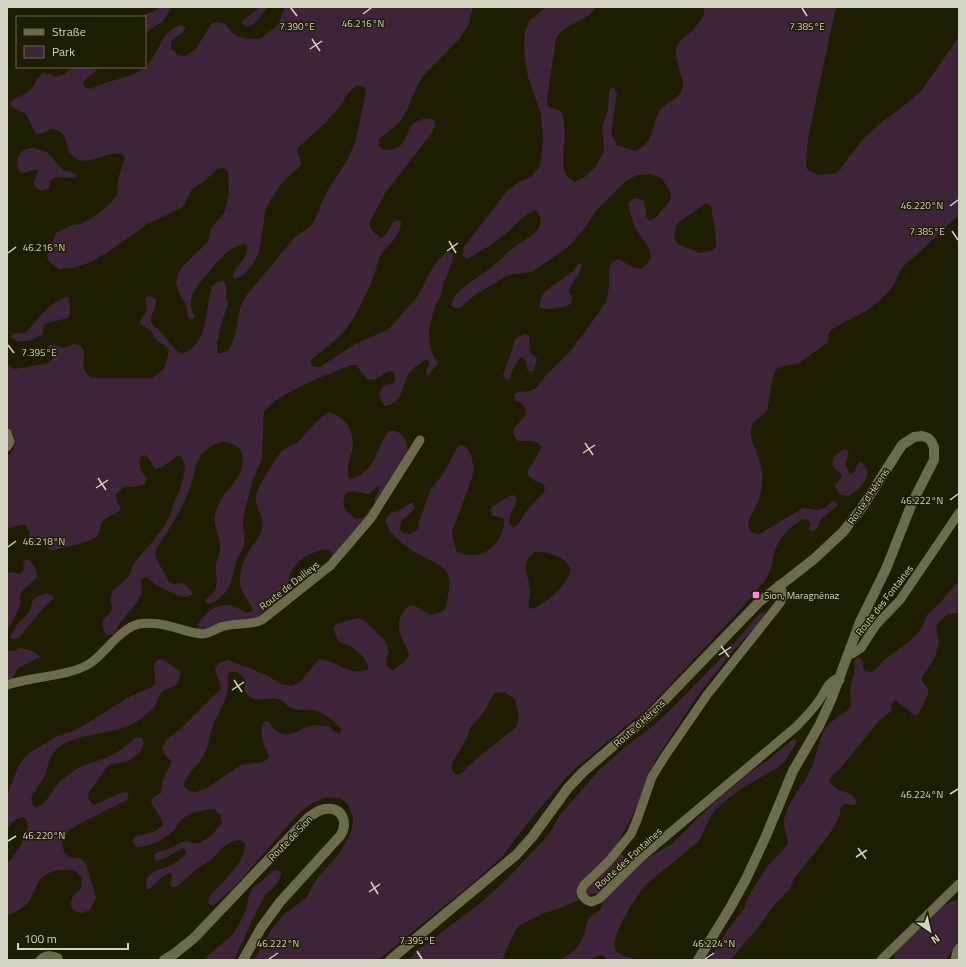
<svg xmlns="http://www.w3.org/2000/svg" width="966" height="967" font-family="'Titillium Web',sans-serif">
  <rect width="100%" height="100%" fill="#1e1d01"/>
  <g fill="#3e2438" fill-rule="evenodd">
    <path d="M160 7H172L163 21 145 33V17H139L154 11Z"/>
    <path d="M260 7H268L254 24 247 27 242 24V21Z"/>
    <path d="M285 7H473L469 24 460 38 423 76 415 90 408 108 400 122 379 139V146L383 150C389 150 397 149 402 144 405 141 407 134 409 130 413 121 424 117 433 119L435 125 433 131 386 192 369 223C370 230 376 235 382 238 389 233 389 224 397 220L401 222C401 237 386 246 379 258 377 263 376 268 375 273 367 292 358 314 345 330 335 342 322 350 311 360V364L314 367H320L355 344 389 329 417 297 431 270 438 260 447 252 450 251 453 255V259L444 283 440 297 434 308 429 330 430 345 434 358 437 360 438 363 429 375H427L426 371 430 363 428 360H425C420 364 413 367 410 372 401 385 404 404 385 406L381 401 379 394 383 386 393 383 395 380 394 372 389 371 374 380 367 379 356 365H351C323 377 285 389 264 411L262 459 253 479 243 518V528L245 535 244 546 237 559 231 582 227 591 218 600 209 604 206 603 205 600C208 597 212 595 214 592 219 585 215 573 216 565 217 558 221 552 220 544 219 533 213 526 215 515 218 497 232 488 240 473 244 466 244 453 238 447 234 444 228 442 224 442 214 443 204 449 199 458 194 468 193 482 188 493 180 513 167 532 155 551V556L169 582 175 584 183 583 191 590 192 595 186 597 179 596 156 585 147 577 143 578 141 581 142 592 137 602 119 624 116 632 112 635H106C103 630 102 626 103 619 120 608 106 606 112 593 115 586 122 584 127 578 131 574 131 567 135 562 146 549 157 537 166 523 169 518 171 512 173 506 178 492 191 471 181 456H177L162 467 156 469C151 465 151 459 145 455L141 457C137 466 142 472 147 479L145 484C134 489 125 483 116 494L117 502 121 507C118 516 110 514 104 520 99 524 102 531 97 536 90 543 65 547 55 550H49L48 546V542C43 536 37 543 31 544 28 540 29 537 30 532L25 525H20L7 529V456C18 449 16 434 7 426V363L14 369 45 364 51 361 53 357 48 346C54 342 57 347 64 348L73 344 79 345 84 350C84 361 81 372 92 378H152C166 370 166 365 169 350 165 344 163 345 157 341 154 338 153 333 150 330 146 327 143 327 140 323 143 309 150 319 145 299L146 297 150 296 156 300C157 306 150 314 151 321 151 324 155 327 157 328 165 336 172 348 181 354 209 346 205 310 211 289 212 286 215 284 217 282L224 281 226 285V297L228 304 220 328 217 346 218 353C236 356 237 320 240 308 241 304 244 300 246 296L294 238 311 226 316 217 326 193 346 162 355 143 366 92 365 88 358 85C348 89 346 99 340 106 327 123 311 135 297 149 297 154 301 158 301 163 301 168 292 172 289 176 280 184 271 198 266 209 264 214 264 221 263 227 260 250 258 266 236 279L233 278C233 265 248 262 247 246L244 244C238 245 232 248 227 252 220 259 194 287 192 296 189 305 191 309 195 317L192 319 189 318 188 316 186 303 182 299 176 284 177 277 181 268 208 242 211 228 224 213 229 193 228 171 223 168 217 169 206 180 192 189 183 207 146 225 111 250 91 262 73 268 59 269 49 262 47 256 56 233 72 225 81 224 90 219 103 210 111 202 117 195 118 179 125 158 122 154C107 151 91 165 77 159 62 154 73 131 51 129L44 133 36 134 26 114 12 107 10 102C17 96 26 95 32 88 37 82 35 79 43 73L49 74 56 77 64 74 73 67H100L83 82 85 87 91 89C108 79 130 80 145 67 160 54 160 29 182 25L186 28C182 34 176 36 171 42V48L178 55 185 56 195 50 212 23 219 22 226 24C235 40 243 38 260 39L277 26Z"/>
    <path d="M546 7H596C587 23 564 22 556 39L547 99C547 113 556 105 561 112 564 117 564 125 565 131 566 147 555 174 575 182L585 177 595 167 604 152 602 128 608 110 609 91 611 88H614L617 93 611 134 617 145 635 151C657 142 650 121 662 108 671 99 681 99 683 84 684 79 680 74 679 69 678 64 675 53 676 48 678 41 688 35 693 30 697 25 701 20 704 15V7H836L809 133 807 148 806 167 808 170 819 175 836 173 841 169 849 157 863 139 883 121 899 110 921 91 959 37V214C942 232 924 248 905 265 898 271 897 281 891 289 885 296 876 304 869 309 860 316 832 326 829 333 828 335 828 339 828 342L799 363C792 366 783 365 778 368 771 373 770 401 767 410 763 416 754 419 752 426 748 436 755 446 758 456 761 465 763 474 762 484 762 497 754 510 748 522L750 531 758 535 803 508C816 509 821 514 831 502L835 501 838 505 820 520 818 527 814 531 809 530 810 523 808 520 802 519 790 528 781 538 775 550 771 568 766 579 741 609 671 684 649 707 570 773 521 831 503 856 480 877 378 960H254L272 929 284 914 293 908 307 897 316 880 340 852 352 830 353 817 347 803 340 798H324L309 805 296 816 238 883 214 905H210L208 902 210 896C222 882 246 862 245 843L240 840 230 842 223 847 211 860 198 868 176 887H172L170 885 172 875 169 873 163 876 150 889H147C142 871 159 871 171 865 177 862 181 858 186 854L185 850 183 848 165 858 156 861 154 859V854L170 848 183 842 187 841 192 843H199L211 836 222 823 220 815 214 809C205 810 193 811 185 817 180 820 178 825 175 829 167 839 149 847 136 847L132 841 135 837 156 831 163 825C162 815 154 811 151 802L153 797 161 793 163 779 171 764V761L165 755 162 748 168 738 179 730 221 689C220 681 216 676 215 668L219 663 228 660 266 675 283 685 292 686 300 682 319 659C336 659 353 680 369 668 364 654 353 646 339 642L333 629 336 624 358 618 365 621 385 641 389 651 386 660 387 667 392 670 402 664 409 656C407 645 404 645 401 636 396 625 400 612 410 605L417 607 430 615 439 613 445 609C447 599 452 584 448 575 445 566 433 562 426 558 410 550 391 538 385 521L390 513 400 510 412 502 415 508 401 522 400 529 402 533 409 534 418 530 419 521 431 489 443 474 457 448 460 445 465 446 471 455 474 469 471 481 452 532 454 543 457 552C464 554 472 557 480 554 494 550 505 534 504 519L492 515 490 508 510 496 514 495 517 499C516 509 503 519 513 528L517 526 527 510 544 492 545 487 542 483C535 481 530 480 527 472 532 463 539 456 541 446 535 439 527 441 518 441L514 436 513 429 525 416 526 410 522 404 515 400 514 395 519 392 531 391 536 388 547 374 569 353 595 318 606 302 609 287V270L611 263 618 259 635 268 641 269 646 265 651 258 649 248 635 228 629 209V203L634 198 643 200 646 208V218L650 220 655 218 670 201 671 194 662 178 651 174 637 175 626 181 596 211 583 230 568 247 532 272 508 275 475 295 460 308H454L451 305C455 289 475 280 488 270 498 263 506 253 516 246 523 241 533 236 538 229 543 222 541 215 535 210 521 217 519 222 508 232 498 241 479 253 467 259L462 256 464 247 507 191 519 182 531 177 538 169 541 161 543 137 541 114 528 77 524 54 525 31 530 20ZM706 203 711 206 715 230 716 247 711 251 700 253 678 244 674 239 675 229 678 223ZM535 552C549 552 566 556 571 570 564 589 550 600 533 609L529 607C528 601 531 596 530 591 529 575 519 564 535 552ZM230 672H237C239 674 242 676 244 678 248 684 240 690 250 697 258 703 268 696 277 699 283 700 286 706 292 708 299 711 307 709 314 710 325 713 334 721 341 729V732L339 734C334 732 332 727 326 726 320 725 312 725 307 727 303 728 299 731 296 732 282 739 275 731 268 721L264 722C261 727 261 736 263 742 265 748 268 751 269 758L263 762 241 765 207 788 196 792 189 791 184 786C185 774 200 764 205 753 209 746 209 736 212 729 217 712 232 696 227 677ZM504 692 515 699 519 717 516 727 475 760 462 773 458 775 454 773 452 769V763L466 740 470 728 484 712 492 696 495 693Z"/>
    <path d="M35 148 47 152 63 170 76 174V177L75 178 55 177 50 181V186L48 189 41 191 36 188 34 182 38 171C32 167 27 174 21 173 16 167 16 157 22 151 25 149 31 148 35 148Z"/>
    <path d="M580 263 582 265C580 275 572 281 569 291L572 297 571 304C563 307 548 312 540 307 538 289 560 283 572 272 575 269 576 265 580 263Z"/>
    <path d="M67 297 69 298C69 305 72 314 68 318L44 324 42 334C35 340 17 346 11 337L12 334C16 332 20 334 25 333 37 321 50 301 67 297Z"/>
    <path d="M525 334H527L529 337 530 352 537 358 534 371H529L527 369 525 359 521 357C516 361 512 373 509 379L507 380 503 376 513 347 514 341 518 337Z"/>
    <path d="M328 412C346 416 356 433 352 451 350 462 345 469 350 479 376 473 376 448 389 431 402 429 408 441 408 452L376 503 374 502C375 496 379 492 380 487L378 486 369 494 353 491 346 493C340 506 345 511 356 519 364 519 366 515 369 509L373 507 347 550 304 582 303 580 304 575 329 561 332 554 330 550H320L308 555 299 561 292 570 289 578 285 595 275 607 256 619 224 621 202 631 198 629V624C206 611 219 601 235 607 239 608 242 611 246 613L252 611C252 600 239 594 240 581 240 570 244 559 250 549 255 542 260 537 262 528 265 517 254 507 256 496 257 487 276 458 282 451 287 446 295 445 300 440 309 430 317 420 328 412Z"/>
    <path d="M846 449 849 453 845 464 849 473 852 474C856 470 857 463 861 461 876 474 861 489 848 496 840 495 837 493 835 485L842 476C840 472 838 472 835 469 828 460 838 451 846 449Z"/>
    <path d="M26 559C30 560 31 562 33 565 45 580 26 583 21 593 19 597 21 601 20 605 19 609 10 626 7 630V575L8 573 12 572 19 574 23 572 24 561Z"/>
    <path d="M959 581V601L957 605 959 608V613L947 614 937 624 936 628 939 641 935 657 921 679C922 683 927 685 928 689 930 694 920 712 917 715H914L895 700 891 704 892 709 891 711 878 722 843 765 830 778 829 782C832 784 834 787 837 789 844 793 856 792 856 804L854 805 846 804 841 806 840 810V815L832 830 818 849 795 877 789 890 782 897 771 909 757 929 730 960H709L727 931 744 909 747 899 766 868 788 844C788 836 783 829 784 820 788 799 807 783 813 763 818 752 819 736 827 726 834 719 844 714 851 707L850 689 855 669 854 661 856 658H860L863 663V668L866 671 872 672 874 671 883 661 910 641 921 629 927 615 938 605Z"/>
    <path d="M46 593 53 596V599L44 607 18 639H11L10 637 16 626 30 611 32 602 35 598Z"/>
    <path d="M760 613H764L766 616 733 651 696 698 655 761 635 811 618 843C621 858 626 860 640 863L673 843 710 806 750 772 768 760 792 740 795 739 797 741 786 760 779 767C759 778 720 799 709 819 705 827 703 835 698 842L645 885C637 896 606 940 617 952 621 956 631 957 637 960H606L605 956 600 955 590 960H559C573 953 581 947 585 931 586 928 586 924 587 922 591 912 599 916 603 903 600 897 599 894 592 894L555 910 541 914 519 926 514 933 502 960H409L419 949 478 905 507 879 550 833 559 816 600 769 625 747 654 725 669 711 723 656Z"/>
    <path d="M19 648C25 648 38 652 40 657L18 668 12 679 7 682V650L15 651Z"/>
    <path d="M162 659 180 671V677L177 684C172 688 165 688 161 693 159 696 158 700 156 704 150 712 141 719 133 724 111 735 72 733 55 751 49 757 48 765 46 773 44 778 41 782 38 786 34 793 27 800 35 807 46 806 51 792 58 784 60 781 64 778 67 776 81 763 99 762 114 754 122 750 129 742 137 737L142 738 144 743 140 753 128 761 112 764 107 767 88 794 89 800 94 805 121 793 127 792 129 795 127 800 81 823 69 830 62 842 64 852 70 857 80 858 86 864 96 897 90 910 82 913 74 911 70 905 73 896 81 888 82 878 74 870C55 869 43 871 35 889 33 893 31 899 28 903 23 908 14 913 7 916V865L21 845 28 829 27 821 24 817C15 818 11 823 7 830V796L17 769 23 759 31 752 57 736 76 730 131 696 152 687 155 684V680L154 665 157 660Z"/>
    <path d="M277 870 281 872V875L277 884 266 894 257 910 234 960H203L233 934 243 917 247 907 249 895 252 888 262 881 272 871Z"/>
    <path d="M959 900V940L946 960H895L894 953 943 906 950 902Z"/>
  </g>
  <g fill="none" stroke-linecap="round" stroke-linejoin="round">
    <g stroke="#6c6b4c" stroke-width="9">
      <path d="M7 433 10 442 7 447"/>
      <path d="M779 585C784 592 783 596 780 603L707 695 665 756 652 777 637 820 631 834 608 862 584 885 581 891C582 897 585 900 591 902L599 899 640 858 797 726C805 717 814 709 820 699 825 692 828 682 836 679L840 680"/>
      <path d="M848 655 852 654 861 648 876 625 900 600 959 513"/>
      <path d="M7 685C32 676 67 677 89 664 105 654 120 628 139 624 161 620 180 631 201 634 209 634 214 630 221 627 234 622 250 626 262 620L330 566 371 518 420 440"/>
      <path d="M40 960C46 954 50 955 58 958"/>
      <path d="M881 960 959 884"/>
      <path d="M955 960 957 951 959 948"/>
    </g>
    <g stroke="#6c6b4c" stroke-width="10">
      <path d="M164 960 174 954 194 938 308 818C313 814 319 810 325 809 342 806 349 823 340 836L280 902 261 928 243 960"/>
      <path d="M390 960 516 855 533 836 568 788 583 772 653 712 759 602 814 559 843 532 861 509 902 445 914 437 922 436 928 438 931 441 934 447V460L912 503 886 569 860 622 831 700 819 726 793 771 766 836 746 879 730 908 698 960"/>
    </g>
  </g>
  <path fill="none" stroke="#d3d3c2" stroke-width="1.5" d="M291 8 297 16M802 8 807 16M363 14 371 8M312 39 320 51M310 49 322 41M950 206 958 200M952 231 958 240M449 241 456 253M447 251 458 243M8 253 16 247M8 345 14 353M585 443 593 455M583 453 595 445M98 478 106 490M96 488 108 480M950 500 958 494M8 547 16 541M721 646 729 657M719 655 731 647M234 680 242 692M232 690 244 682M950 794 958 789M8 841 16 836M858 848 866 859M856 857 867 850M371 882 378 894M369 892 380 884M417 951 422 959M269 959 278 953M705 959 714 953"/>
  <rect fill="#fd86e2" stroke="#1e1d01" stroke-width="1.5" x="752" y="591" width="8" height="8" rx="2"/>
  <g text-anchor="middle" stroke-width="3" stroke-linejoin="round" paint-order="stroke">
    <g font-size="10" fill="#d3d3c2" stroke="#1e1d01">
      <text transform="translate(868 496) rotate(-56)" y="4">Route d'Hérens</text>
      <text transform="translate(289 585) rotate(-38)" y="4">Route de Dailleys</text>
      <text transform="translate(884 600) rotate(-52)" y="4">Route des Fontaines</text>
      <text transform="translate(639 723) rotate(-42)" y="4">Route d'Hérens</text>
      <text transform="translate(290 838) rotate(-46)" y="4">Route de Sion</text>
      <text transform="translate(628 858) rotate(-42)" y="4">Route des Fontaines</text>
    </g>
    <g font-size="10" fill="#d3d3c2" stroke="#1e1d01" text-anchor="start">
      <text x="764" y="599">Sion, Maragnénaz</text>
    </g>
  </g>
  <g font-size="10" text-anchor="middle" fill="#d3d3c2" stroke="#1e1d01" stroke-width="3" stroke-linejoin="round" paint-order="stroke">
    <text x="363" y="27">46.216°N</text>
    <text x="297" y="30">7.390°E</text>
    <text x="807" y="30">7.385°E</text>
    <text x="922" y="209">46.220°N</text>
    <text x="927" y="235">7.385°E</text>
    <text x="44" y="251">46.216°N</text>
    <text x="39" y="356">7.395°E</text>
    <text x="922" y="504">46.222°N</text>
    <text x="44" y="545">46.218°N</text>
    <text x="922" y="798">46.224°N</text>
    <text x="44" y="839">46.220°N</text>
    <text x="417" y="944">7.395°E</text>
    <text x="278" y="947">46.222°N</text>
    <text x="714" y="947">46.224°N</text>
  </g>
  <rect width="966" height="967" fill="none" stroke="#d3d3c2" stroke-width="16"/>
  <rect x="16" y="16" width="130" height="52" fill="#1e1d01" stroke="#66664e"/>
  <rect x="24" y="29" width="20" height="6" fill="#6c6b4c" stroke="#66664e"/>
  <text x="52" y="36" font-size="12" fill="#d3d3c2">Straße</text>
  <rect x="24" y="46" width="20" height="12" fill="#3e2438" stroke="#66664e"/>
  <text x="52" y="56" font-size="12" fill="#d3d3c2">Park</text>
  <g transform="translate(930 931) rotate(146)" stroke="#1e1d01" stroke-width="3" paint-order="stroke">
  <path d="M0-3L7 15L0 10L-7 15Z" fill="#d3d3c2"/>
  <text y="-6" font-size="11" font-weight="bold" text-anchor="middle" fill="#d3d3c2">N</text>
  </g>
  <path d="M18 943v6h110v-6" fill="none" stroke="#d3d3c2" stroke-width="2"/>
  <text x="24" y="943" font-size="12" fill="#d3d3c2" stroke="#1e1d01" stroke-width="3" paint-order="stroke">100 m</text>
</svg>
